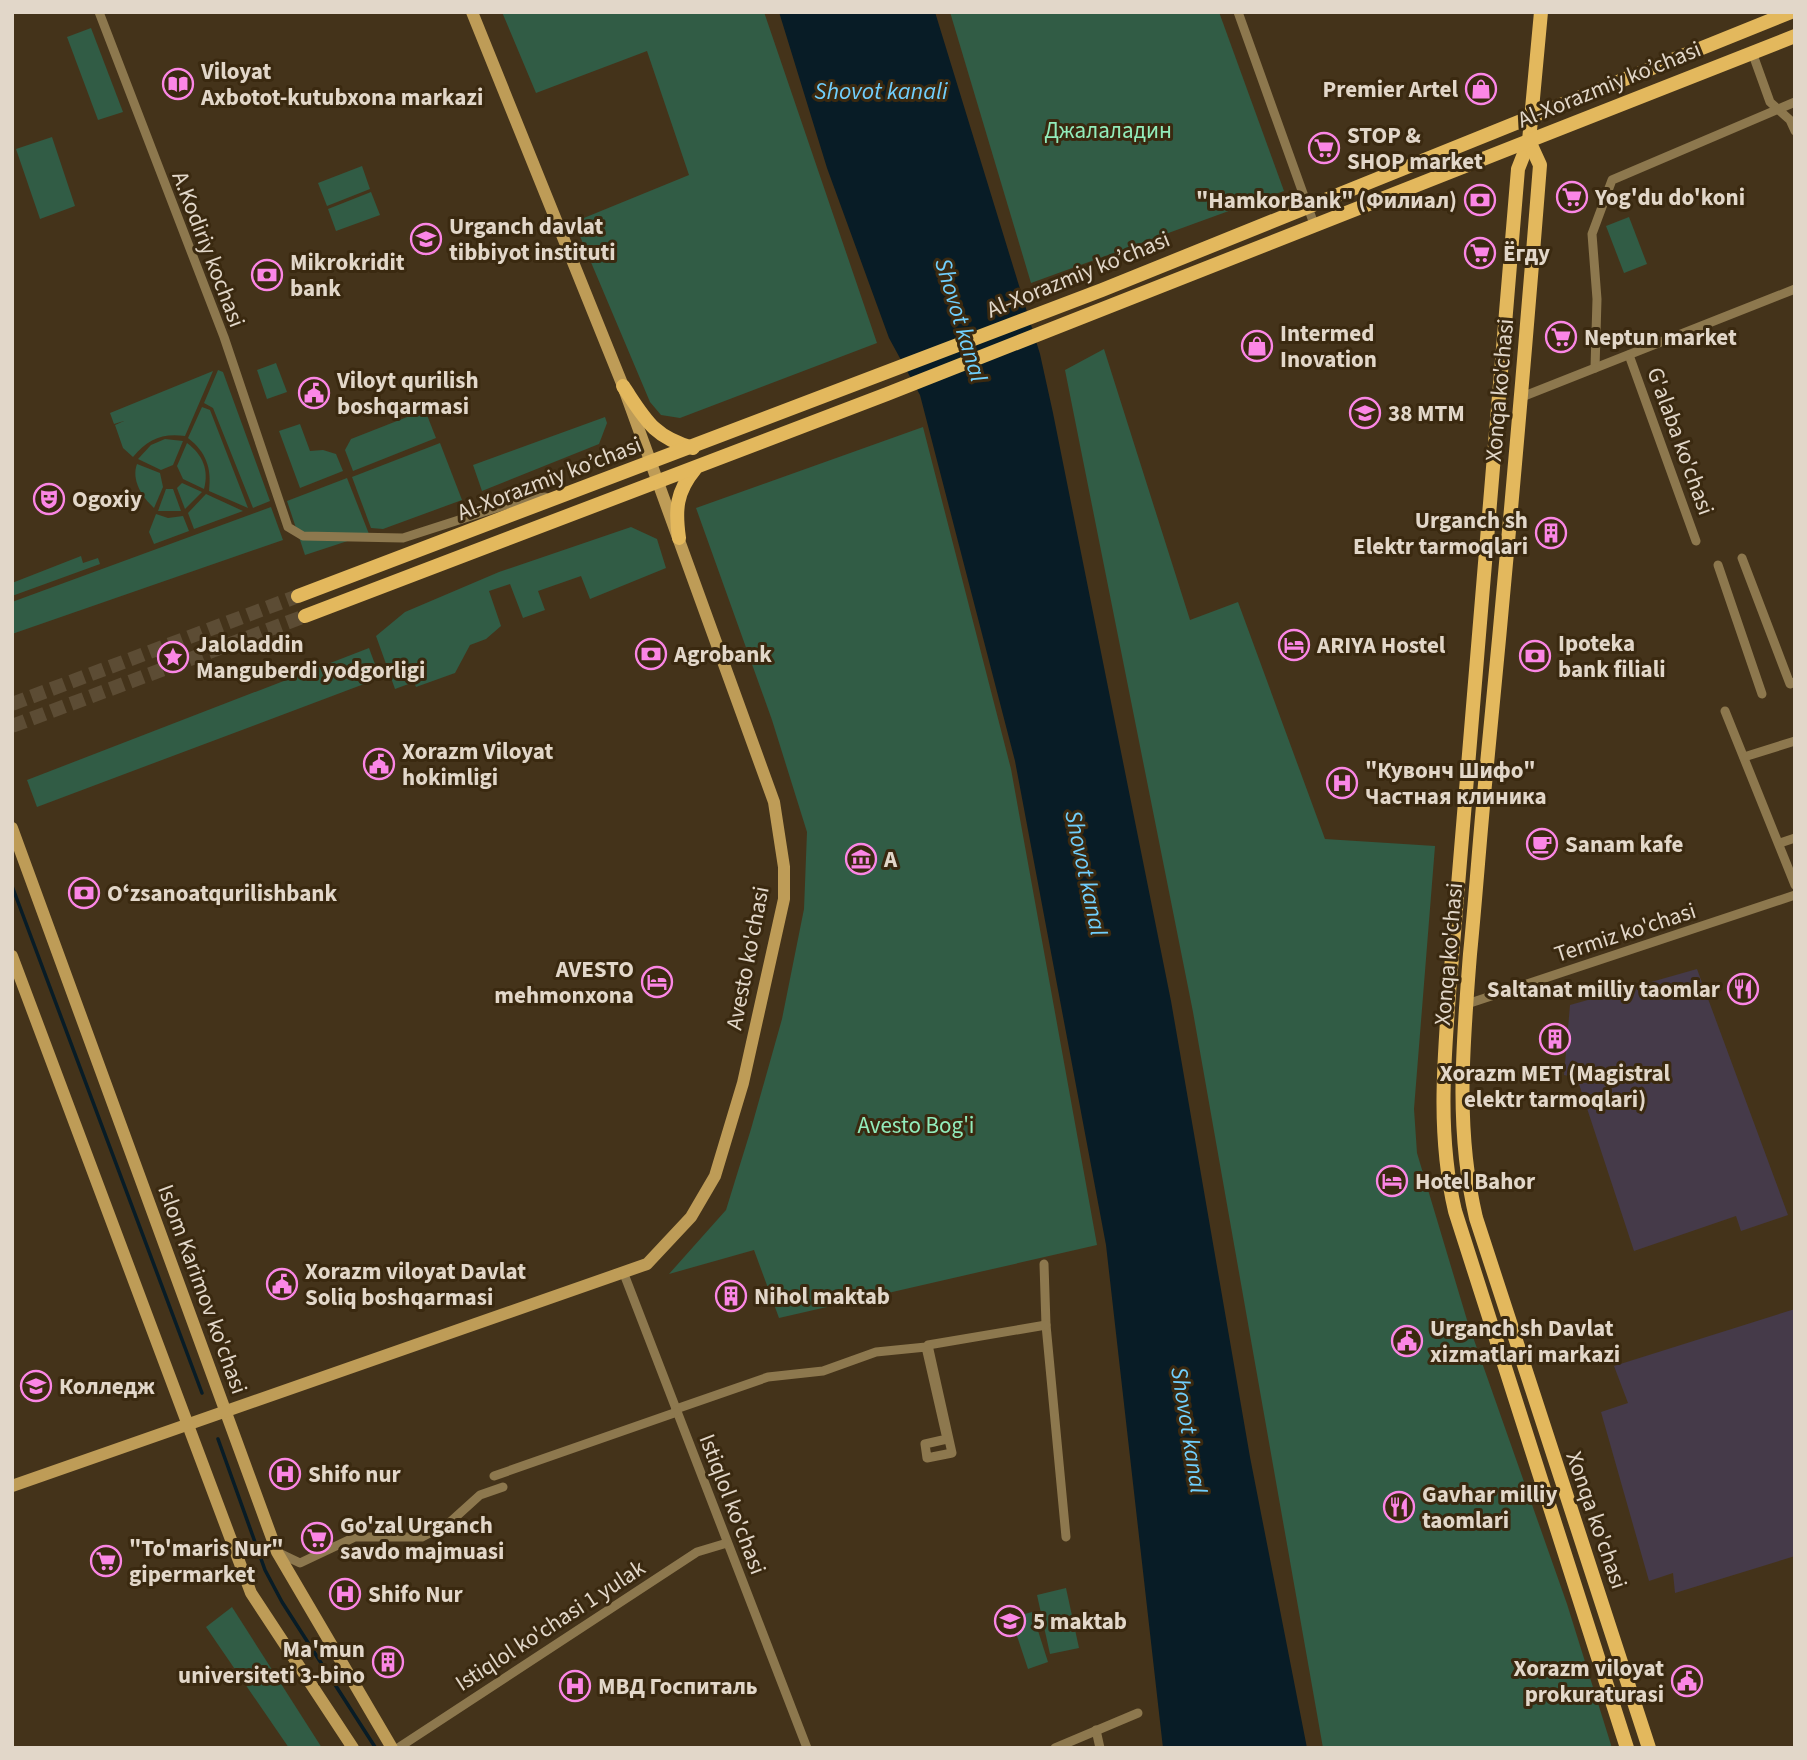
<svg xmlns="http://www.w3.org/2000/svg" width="1807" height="1760" font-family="'Source Sans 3',sans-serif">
  <rect width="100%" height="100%" fill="#44331a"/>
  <g fill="#453a49">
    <path d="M1697 969 1788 1215 1741 1231 1736 1216 1634 1251 1577 1078 1564 1075 1570 1005Z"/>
    <path d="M1795 1309V1556L1675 1593 1673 1573 1649 1581 1601 1412 1628 1403 1614 1366Z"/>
  </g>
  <g fill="#315c45">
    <path d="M502 12H764L877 343 680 418 661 415 650 402 574 222 689 175 647 51 536 93Z"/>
    <path d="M950 12H1219L1284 191 1031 283Z"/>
    <path d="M91 28 123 112 98 120 67 37Z"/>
    <path d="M52 137 75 206 40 219 16 149Z"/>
    <path d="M362 166 370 189 327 206 318 183Z"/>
    <path d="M371 192 380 215 336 231 328 209Z"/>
    <path d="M1629 217 1647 264 1624 273 1606 226Z"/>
    <path d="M1104 349 1190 620 1238 602 1325 839 1435 846 1414 1109 1417 1153 1467 1320 1567 1604 1612 1748H1323L1193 1012 1065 370Z"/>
    <path d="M276 363 287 392 267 399 257 370Z"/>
    <path d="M218 370 223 372 270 501 253 508 213 408 204 403Z"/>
    <path d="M213 371 185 436C162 433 148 439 133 457L123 448 115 425 124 421 114 424 110 413Z"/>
    <path d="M202 407 210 410 248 508 209 491C212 468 206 452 188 438Z"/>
    <path d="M425 410 436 438 353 471 345 450 351 439Z"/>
    <path d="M605 417 607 423 599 444 482 491 473 465Z"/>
    <path d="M300 424 310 451 323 450 336 454 343 471 300 488 279 431Z"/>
    <path d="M923 427 1011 769 1097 1245 779 1318 754 1250 669 1274 726 1210 751 1129 782 1019 804 909 807 832 772 720 696 508Z"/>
    <path d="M165 439 183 441 173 465 161 470 138 459 151 445Z"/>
    <path d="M187 443C203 455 209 470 204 489L183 479 177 466Z"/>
    <path d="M440 443 462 500 383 529 371 528 352 477Z"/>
    <path d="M137 464 160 473 163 487 154 508C142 497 131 480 137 464Z"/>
    <path d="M347 478 369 534 305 555 287 501Z"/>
    <path d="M182 483 202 492 185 509 177 488Z"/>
    <path d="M166 489H173L181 511H158Z"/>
    <path d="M206 494 243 511 194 529 188 513Z"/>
    <path d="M271 507 283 540 12 634V602Z"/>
    <path d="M156 514 168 518 183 516 189 531 154 544 149 532Z"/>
    <path d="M631 527 657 539 666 568 590 599 581 576 538 591 545 610 523 618 510 584 489 591 501 626 486 639 470 645 455 673 416 687 414 682 395 689 376 636 405 612 499 572Z"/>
    <path d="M81 556 83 563 98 558 100 564 12 596V583Z"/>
    <path d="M369 648 380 678 37 807 27 780Z"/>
    <path d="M1066 1588 1079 1648 1050 1654 1037 1595Z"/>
    <path d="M232 1607 322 1748H289L206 1627Z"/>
    <path d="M1032 1612 1048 1662 1028 1669 1011 1618Z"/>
  </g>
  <path fill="#081c26" d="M779 12H935L1040 354 1053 413 1171 1001 1250 1457 1307 1748H1163L1106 1245 1015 761 920 395 889 338 827 168Z"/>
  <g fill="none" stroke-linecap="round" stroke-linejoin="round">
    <g stroke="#081c26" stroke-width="3.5">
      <path d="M12 886 202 1393"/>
      <path d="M218 1439 265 1570 282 1602 375 1747"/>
    </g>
    <g stroke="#5c4c34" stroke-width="14" stroke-dasharray="14 7" stroke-linecap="butt">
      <path d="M12 704 298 596"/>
      <path d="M12 726 305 616"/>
    </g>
    <g stroke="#8d784e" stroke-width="9">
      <path d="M99 12 224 337 288 527 303 536 403 538 518 501 545 497"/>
      <path d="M1238 12 1314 224"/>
      <path d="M1752 52 1770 102 1790 120 1795 131"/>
      <path d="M1629 355 1696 541"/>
      <path d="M1595 368 1597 299 1592 234 1612 180 1795 102"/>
      <path d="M1522 397 1795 289"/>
      <path d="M1742 558 1790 684 1795 682"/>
      <path d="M1718 565 1762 694"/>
      <path d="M1725 711 1795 885"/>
      <path d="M1744 757 1795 741"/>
      <path d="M1780 843 1795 838"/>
      <path d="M1467 1004 1795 895"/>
      <path d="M1044 1264 1046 1325 1066 1537"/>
      <path d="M624 1274 807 1748"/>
      <path d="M676 1409 768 1377 823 1371 876 1352 926 1347 947 1439 925 1444 927 1458 952 1453 928 1345 1046 1325"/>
      <path d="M494 1476 677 1412"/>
      <path d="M277 1552 300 1563 355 1537H422L449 1523 480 1495 503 1487"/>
      <path d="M1096 1730 1100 1748"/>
      <path d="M398 1748 697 1552 727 1543"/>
      <path d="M1055 1748 1138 1713"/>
    </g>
    <g stroke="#be9c57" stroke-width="12">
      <path d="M12 828 277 1552 392 1748"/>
      <path d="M12 956 251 1593 353 1748"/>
      <path d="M12 1486 647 1264 691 1217 715 1176 743 1083 784 899V867L774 802 623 386 472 12"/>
    </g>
    <g stroke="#e3b85d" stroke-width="14">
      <path d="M1541 12 1529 141 1518 169 1450 981C1444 1060 1437 1134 1455 1211L1627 1748"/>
      <path d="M1529 141 1540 165C1524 368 1506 571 1486 774 1480 834 1476 894 1470 954 1463 1044 1455 1129 1476 1218L1649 1748"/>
      <path d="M623 386C645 419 653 437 693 448"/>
      <path d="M679 538C675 510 676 492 695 469"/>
      <path d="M298 596 1102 290 1791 12"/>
      <path d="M305 616 887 394 1795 36"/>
    </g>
  </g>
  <defs>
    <g id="library-ring" transform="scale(1.575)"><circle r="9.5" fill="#3a2910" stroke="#fb86e5" stroke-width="1.5"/><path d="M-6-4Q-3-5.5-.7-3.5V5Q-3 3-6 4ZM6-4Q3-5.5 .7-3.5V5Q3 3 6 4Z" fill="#fb86e5"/></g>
    <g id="shop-ring" transform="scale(1.575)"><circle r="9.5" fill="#3a2910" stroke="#fb86e5" stroke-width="1.5"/><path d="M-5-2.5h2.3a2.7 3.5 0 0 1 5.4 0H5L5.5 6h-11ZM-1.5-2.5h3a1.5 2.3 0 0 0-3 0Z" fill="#fb86e5"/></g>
    <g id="supermarket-ring" transform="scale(1.575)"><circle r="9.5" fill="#3a2910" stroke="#fb86e5" stroke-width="1.5"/><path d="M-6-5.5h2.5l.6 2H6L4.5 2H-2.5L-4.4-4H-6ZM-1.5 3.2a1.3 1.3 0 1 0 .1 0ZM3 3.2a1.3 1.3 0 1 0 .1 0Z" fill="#fb86e5"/></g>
    <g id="bank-ring" transform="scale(1.575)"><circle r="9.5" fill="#3a2910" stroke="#fb86e5" stroke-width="1.5"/><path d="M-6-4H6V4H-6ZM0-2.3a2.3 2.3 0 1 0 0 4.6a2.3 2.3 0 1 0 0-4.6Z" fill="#fb86e5"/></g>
    <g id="university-ring" transform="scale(1.575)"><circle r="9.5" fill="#3a2910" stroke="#fb86e5" stroke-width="1.5"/><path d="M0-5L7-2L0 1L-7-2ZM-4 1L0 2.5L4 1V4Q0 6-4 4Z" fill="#fb86e5"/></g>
    <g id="civic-ring" transform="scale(1.575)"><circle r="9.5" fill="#3a2910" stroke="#fb86e5" stroke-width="1.5"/><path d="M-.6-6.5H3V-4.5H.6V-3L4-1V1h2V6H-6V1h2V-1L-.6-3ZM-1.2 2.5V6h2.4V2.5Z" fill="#fb86e5"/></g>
    <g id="school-ring" transform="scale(1.575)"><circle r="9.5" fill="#3a2910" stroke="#fb86e5" stroke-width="1.5"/><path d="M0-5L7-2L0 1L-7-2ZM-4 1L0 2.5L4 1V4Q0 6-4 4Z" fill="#fb86e5"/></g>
    <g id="theatre-ring" transform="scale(1.575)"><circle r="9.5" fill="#3a2910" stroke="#fb86e5" stroke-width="1.5"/><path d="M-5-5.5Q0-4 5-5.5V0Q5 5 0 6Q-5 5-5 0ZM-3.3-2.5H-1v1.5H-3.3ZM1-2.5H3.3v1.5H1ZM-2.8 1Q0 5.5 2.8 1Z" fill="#fb86e5"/></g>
    <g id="building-ring" transform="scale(1.575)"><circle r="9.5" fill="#3a2910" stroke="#fb86e5" stroke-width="1.5"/><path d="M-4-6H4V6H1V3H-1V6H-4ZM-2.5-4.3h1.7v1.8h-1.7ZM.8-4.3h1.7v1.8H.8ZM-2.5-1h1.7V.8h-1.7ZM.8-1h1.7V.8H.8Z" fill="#fb86e5"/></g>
    <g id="hotel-ring" transform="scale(1.575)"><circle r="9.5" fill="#3a2910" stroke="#fb86e5" stroke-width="1.5"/><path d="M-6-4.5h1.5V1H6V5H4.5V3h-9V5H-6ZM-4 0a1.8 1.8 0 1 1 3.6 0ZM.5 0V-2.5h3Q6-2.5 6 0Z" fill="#fb86e5"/></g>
    <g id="sight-ring" transform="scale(1.575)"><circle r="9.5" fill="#3a2910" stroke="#fb86e5" stroke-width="1.5"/><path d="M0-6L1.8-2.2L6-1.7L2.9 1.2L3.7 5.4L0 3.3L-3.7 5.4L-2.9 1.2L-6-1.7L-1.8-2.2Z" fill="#fb86e5"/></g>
    <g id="hospital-ring" transform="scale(1.575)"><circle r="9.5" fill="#3a2910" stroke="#fb86e5" stroke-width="1.5"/><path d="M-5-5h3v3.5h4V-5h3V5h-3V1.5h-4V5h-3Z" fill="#fb86e5"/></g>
    <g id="cafe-ring" transform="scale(1.575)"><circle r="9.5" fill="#3a2910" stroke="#fb86e5" stroke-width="1.5"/><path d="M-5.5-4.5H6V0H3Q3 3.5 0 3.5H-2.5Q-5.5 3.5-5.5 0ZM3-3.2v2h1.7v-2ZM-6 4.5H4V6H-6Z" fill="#fb86e5"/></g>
    <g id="museum-ring" transform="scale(1.575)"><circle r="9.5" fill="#3a2910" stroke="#fb86e5" stroke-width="1.5"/><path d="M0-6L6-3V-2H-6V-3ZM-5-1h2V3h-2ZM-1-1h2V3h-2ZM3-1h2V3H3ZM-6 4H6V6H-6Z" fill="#fb86e5"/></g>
    <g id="restaurant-ring" transform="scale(1.575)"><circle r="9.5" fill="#3a2910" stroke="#fb86e5" stroke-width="1.5"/><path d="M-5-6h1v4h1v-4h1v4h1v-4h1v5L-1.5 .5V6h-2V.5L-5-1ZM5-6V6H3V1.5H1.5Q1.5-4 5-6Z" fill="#fb86e5"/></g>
  </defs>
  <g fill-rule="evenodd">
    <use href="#library-ring" x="178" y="84"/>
    <use href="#shop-ring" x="1481" y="89"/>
    <use href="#supermarket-ring" x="1324" y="148"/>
    <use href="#supermarket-ring" x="1572" y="197"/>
    <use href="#bank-ring" x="1480" y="200"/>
    <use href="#university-ring" x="426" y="239"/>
    <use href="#supermarket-ring" x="1480" y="253"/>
    <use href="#bank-ring" x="267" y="275"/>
    <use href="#supermarket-ring" x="1561" y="337"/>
    <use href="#shop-ring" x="1257" y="346"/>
    <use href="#civic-ring" x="314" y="393"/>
    <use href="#school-ring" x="1365" y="413"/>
    <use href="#theatre-ring" x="49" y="499"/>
    <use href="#building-ring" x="1551" y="533"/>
    <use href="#hotel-ring" x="1294" y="645"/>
    <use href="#bank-ring" x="651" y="654"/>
    <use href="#bank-ring" x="1535" y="656"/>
    <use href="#sight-ring" x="173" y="657"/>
    <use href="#civic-ring" x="379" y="764"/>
    <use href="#hospital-ring" x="1342" y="783"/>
    <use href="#cafe-ring" x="1542" y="844"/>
    <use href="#museum-ring" x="861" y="859"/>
    <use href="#bank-ring" x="84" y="893"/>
    <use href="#hotel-ring" x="657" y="982"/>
    <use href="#restaurant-ring" x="1743" y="989"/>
    <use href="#building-ring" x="1555" y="1039"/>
    <use href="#hotel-ring" x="1392" y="1181"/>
    <use href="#civic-ring" x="282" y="1284"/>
    <use href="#building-ring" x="731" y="1296"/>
    <use href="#civic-ring" x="1407" y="1341"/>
    <use href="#university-ring" x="36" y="1386"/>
    <use href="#hospital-ring" x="285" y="1474"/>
    <use href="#restaurant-ring" x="1399" y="1507"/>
    <use href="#supermarket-ring" x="317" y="1538"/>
    <use href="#supermarket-ring" x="106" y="1561"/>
    <use href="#hospital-ring" x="345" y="1594"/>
    <use href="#school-ring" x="1010" y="1621"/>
    <use href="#building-ring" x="388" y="1662"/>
    <use href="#civic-ring" x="1687" y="1681"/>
    <use href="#hospital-ring" x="575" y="1686"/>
  </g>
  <g text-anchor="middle" stroke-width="6" stroke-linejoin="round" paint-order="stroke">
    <g font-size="23" font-weight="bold" fill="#e2d7c9" stroke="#3a2910" text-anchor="start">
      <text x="201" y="79">Viloyat<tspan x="201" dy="26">Axbotot-kutubxona markazi</tspan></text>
      <text x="1458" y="97" text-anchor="end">Premier Artel</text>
      <text x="1347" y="143">STOP &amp;<tspan x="1347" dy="26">SHOP market</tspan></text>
      <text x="1595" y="205">Yog'du do'koni</text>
      <text x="1457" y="208" text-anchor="end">"HamkorBank" (Филиал)</text>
      <text x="449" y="234">Urganch davlat<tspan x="449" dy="26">tibbiyot instituti</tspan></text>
      <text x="1503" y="261">Ёгду</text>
      <text x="290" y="270">Mikrokridit<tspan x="290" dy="26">bank</tspan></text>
      <text x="1280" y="341">Intermed<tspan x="1280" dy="26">Inovation</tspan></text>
      <text x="1584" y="345">Neptun market</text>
      <text x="337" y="388">Viloyt qurilish<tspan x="337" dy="26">boshqarmasi</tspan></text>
      <text x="1388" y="421">38 MTM</text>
      <text x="72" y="507">Ogoxiy</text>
      <text x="1528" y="528" text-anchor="end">Urganch sh<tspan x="1528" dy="26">Elektr tarmoqlari</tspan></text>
      <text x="1558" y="651">Ipoteka<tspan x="1558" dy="26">bank filiali</tspan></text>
      <text x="196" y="652">Jaloladdin<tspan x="196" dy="26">Manguberdi yodgorligi</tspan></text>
      <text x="1317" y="653">ARIYA Hostel</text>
      <text x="674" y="662">Agrobank</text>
      <text x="402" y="759">Xorazm Viloyat<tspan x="402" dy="26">hokimligi</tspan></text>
      <text x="1365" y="778">"Кувонч Шифо"<tspan x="1365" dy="26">Частная клиника</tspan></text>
      <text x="1565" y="852">Sanam kafe</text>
      <text x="884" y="867">A</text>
      <text x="107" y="901">Oʻzsanoatqurilishbank</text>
      <text x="634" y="977" text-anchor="end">AVESTO<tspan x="634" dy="26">mehmonxona</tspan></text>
      <text x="1720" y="997" text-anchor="end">Saltanat milliy taomlar</text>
      <text x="1555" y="1081" text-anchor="middle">Xorazm MET (Magistral<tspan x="1555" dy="26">elektr tarmoqlari)</tspan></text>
      <text x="1415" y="1189">Hotel Bahor</text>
      <text x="305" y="1279">Xorazm viloyat Davlat<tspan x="305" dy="26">Soliq boshqarmasi</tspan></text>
      <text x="754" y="1304">Nihol maktab</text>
      <text x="1430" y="1336">Urganch sh Davlat<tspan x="1430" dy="26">xizmatlari markazi</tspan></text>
      <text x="59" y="1394">Колледж</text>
      <text x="308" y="1482">Shifo nur</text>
      <text x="1422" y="1502">Gavhar milliy<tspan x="1422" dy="26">taomlari</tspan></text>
      <text x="340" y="1533">Go'zal Urganch<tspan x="340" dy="26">savdo majmuasi</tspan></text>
      <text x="129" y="1556">"To'maris Nur"<tspan x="129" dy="26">gipermarket</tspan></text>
      <text x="368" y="1602">Shifo Nur</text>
      <text x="1033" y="1629">5 maktab</text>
      <text x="365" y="1657" text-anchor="end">Ma'mun<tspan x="365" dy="26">universiteti 3-bino</tspan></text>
      <text x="1664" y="1676" text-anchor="end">Xorazm viloyat<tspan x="1664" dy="26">prokuraturasi</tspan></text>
      <text x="598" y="1694">МВД Госпиталь</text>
    </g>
    <g font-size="23" fill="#e2d7c9" stroke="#3a2910">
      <text transform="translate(1609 84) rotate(-22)" y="8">Al-Xorazmiy ko’chasi</text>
      <text transform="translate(209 249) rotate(69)" y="8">A.Kodiriy kochasi</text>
      <text transform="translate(1078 274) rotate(-22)" y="8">Al-Xorazmiy ko’chasi</text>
      <text transform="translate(1499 390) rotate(-85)" y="8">Xonqa ko'chasi</text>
      <text transform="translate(1681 441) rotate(70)" y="8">G'alaba ko'chasi</text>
      <text transform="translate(549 478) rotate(-21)" y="8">Al-Xorazmiy ko’chasi</text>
      <text transform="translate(1625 932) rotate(-18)" y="8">Termiz ko'chasi</text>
      <text transform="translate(1448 954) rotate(-85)" y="8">Xonqa ko'chasi</text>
      <text transform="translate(747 958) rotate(-79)" y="8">Avesto ko'chasi</text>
      <text transform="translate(203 1289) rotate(70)" y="8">Islom Karimov ko'chasi</text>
      <text transform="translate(733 1504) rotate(69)" y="8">Istiqlol ko'chasi</text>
      <text transform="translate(1597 1520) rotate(71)" y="8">Xonqa ko'chasi</text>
      <text transform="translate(550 1625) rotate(-33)" y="8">Istiqlol ko'chasi 1 yulak</text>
    </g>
    <g font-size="23" fill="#92ecbb" stroke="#3a2910">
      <text x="1108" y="138">Джалаладин</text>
      <text x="916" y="1133">Avesto Bog'i</text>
    </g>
    <g font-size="24" font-style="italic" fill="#70cffd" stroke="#3a2910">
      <text x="881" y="99">Shovot kanali</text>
      <text transform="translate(961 320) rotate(73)" y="8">Shovot kanal</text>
      <text transform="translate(1086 873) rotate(78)" y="8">Shovot kanal</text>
      <text transform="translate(1189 1430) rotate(81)" y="8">Shovot kanal</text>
    </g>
  </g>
  <rect width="1807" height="1760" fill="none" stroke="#e2d7c9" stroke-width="28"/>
</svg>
